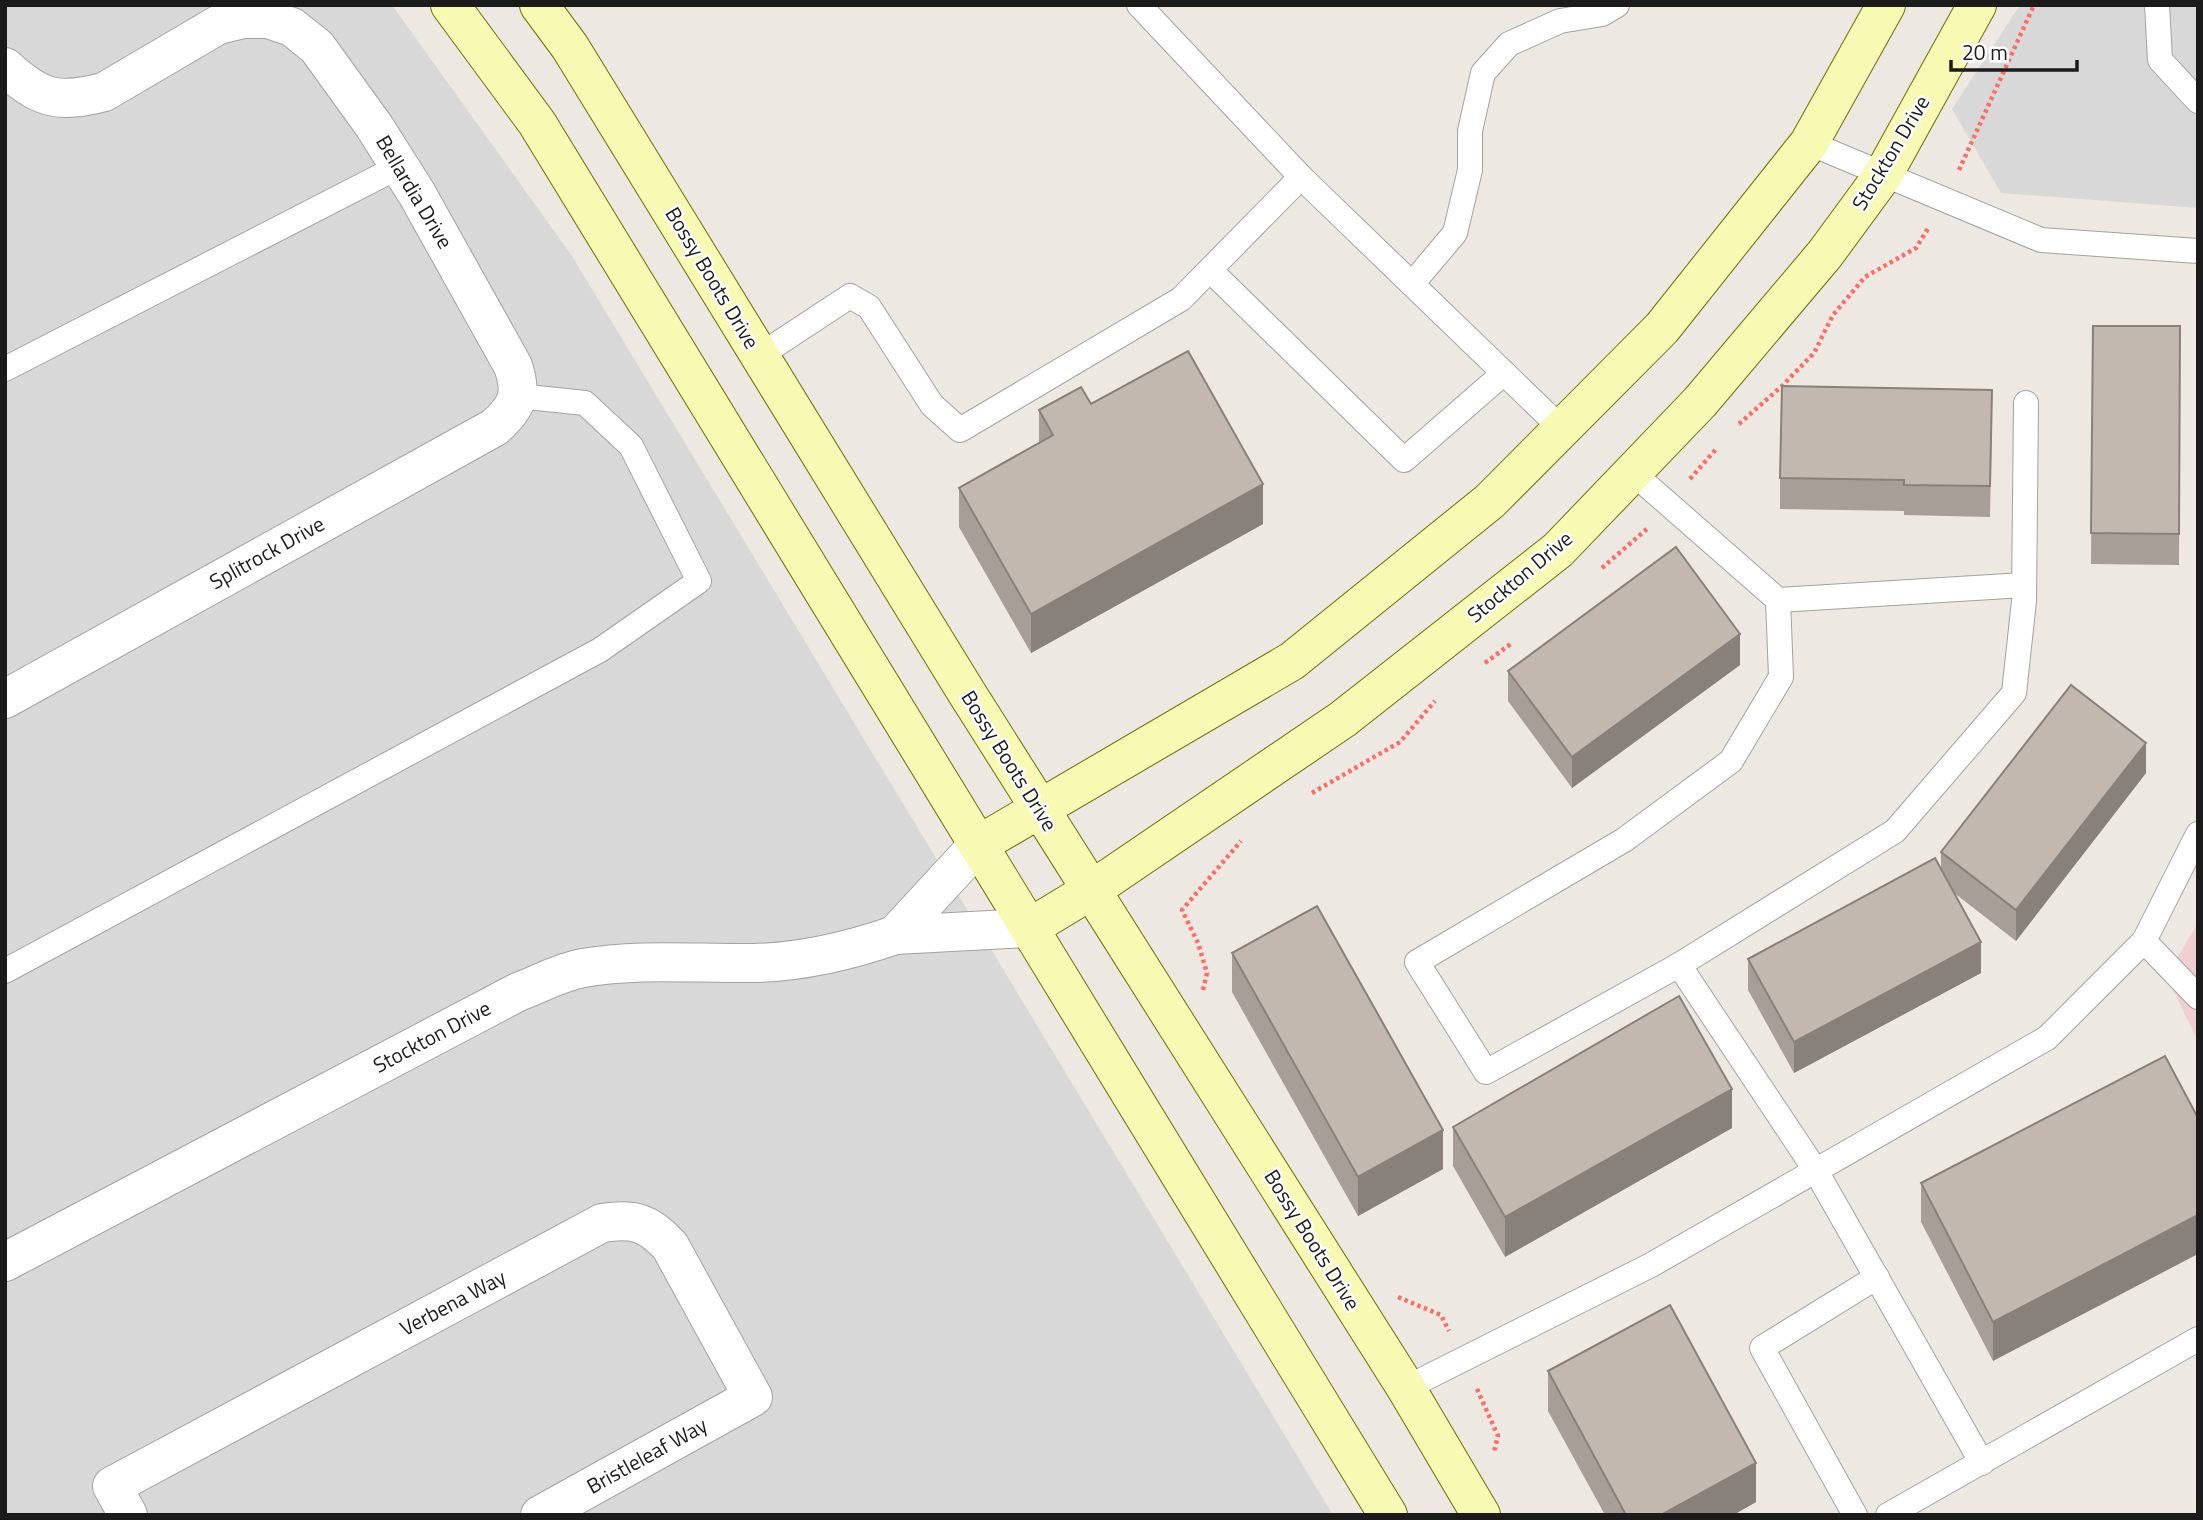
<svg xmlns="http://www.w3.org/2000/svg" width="2203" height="1520" font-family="'Titillium Web',sans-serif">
  <rect width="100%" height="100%" fill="#ede8e1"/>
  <g fill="#d9d8d8">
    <path d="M5 5H392L572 256 1333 1515H5Z"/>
    <path d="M2020 5H2198V208L2001 193 1952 109Z"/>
  </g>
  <path fill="#efcfcf" d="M2198 923V1041L2166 976Z"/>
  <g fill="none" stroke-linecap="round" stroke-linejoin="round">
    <g stroke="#a2a2a2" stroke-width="26">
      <g id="lane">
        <path d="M1139 5 1301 177"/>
        <path d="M2157 5 2160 60 2198 101"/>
        <path d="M1809 143 2041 240 2198 251"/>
        <path d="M1210 270 1404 460 1504 373"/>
        <path d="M1412 284 1455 233 1470 170V131L1483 73 1509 44 1560 21 1602 14 1617 5"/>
        <path d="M759 356 850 296 869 307 932 405 960 430 1181 299 1301 177 1562 429"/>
        <path d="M5 369 400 166"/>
        <path d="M1633 473 1778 600 2024 585"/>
        <path d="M1778 600 1781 677 1731 761 1624 840 1417 962 1486 1072 1679 965 1895 831 2014 693 2024 601 2026 403"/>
        <path d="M2144 941 2198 997"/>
        <path d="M1679 965 1816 1171 1982 1463"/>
        <path d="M5 971 600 650 699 581 631 446 585 403 518 396"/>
        <path d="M1406 1388 1651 1265 2047 1038 2144 941 2198 834"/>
        <path d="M1855 1515 1762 1348 1877 1277"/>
        <path d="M1888 1515 2198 1339"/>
      </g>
    </g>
    <g stroke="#a2a2a2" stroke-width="40">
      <g id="street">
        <path d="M5 67C40 99 57 104 104 92L218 25 243 19H268L292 27 317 47 374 126 417 194 513 366C523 395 517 407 495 427L5 699"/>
        <path d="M978 845 895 935 1029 928"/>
        <path d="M5 1262 518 992C539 984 561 972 583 968 640 958 697 964 754 963 803 962 849 951 895 935"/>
        <path d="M128 1515 112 1486 602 1223C633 1218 648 1222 670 1246L753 1397 540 1515"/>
      </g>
    </g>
    <g stroke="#687104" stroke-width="40">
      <g id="secondary">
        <path d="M450 5 537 123 1388 1515"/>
        <path d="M539 5 570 47 965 690 1406 1388 1481 1515"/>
        <path d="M978 845 1292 661 1490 501 1662 328 1809 143 1886 5"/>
        <path d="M1029 928 1090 891 1343 719 1558 550 1700 402 1825 254 1883 175 1977 5"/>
      </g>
    </g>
    <g stroke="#fa6f64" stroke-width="4.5" stroke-dasharray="3.5 3.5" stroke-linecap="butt">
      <path d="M1959 170 2034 5"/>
      <path d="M1739 424 1782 386 1814 353 1833 315 1865 277 1916 248 1929 227"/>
      <path d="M1690 479 1717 448"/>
      <path d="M1602 568 1648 528"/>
      <path d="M1485 663 1512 643"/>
      <path d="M1312 793 1400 742 1435 701"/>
      <path d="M1203 990 1207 973 1198 943 1182 910 1241 841"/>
      <path d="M1398 1297 1441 1315 1449 1331"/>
      <path d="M1477 1389 1498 1436 1494 1452"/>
    </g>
    <use href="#lane" stroke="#fff" stroke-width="24"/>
    <use href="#street" stroke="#fff" stroke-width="38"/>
    <use href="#secondary" stroke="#f8f9b2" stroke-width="38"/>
  </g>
  <g fill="#a79e97">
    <path d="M2093 326H2180L2179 565 2091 564Z"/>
    <path d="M1091 404 1263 524 1031 653 959 527V488L1039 443V410Z"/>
    <path d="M1992 421 1990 517 1904 515V511L1780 509V478Z"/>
    <path d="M1740 665 1572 788 1508 701V671Z"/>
    <path d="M2146 773 2016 941 1953 892 1981 973 1794 1073 1748 990V959L1941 870V852Z"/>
    <path d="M1232 953 1443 1169 1358 1216 1232 992Z"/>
    <path d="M2198 1118 1993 1361 1921 1222V1183Z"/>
    <path d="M1453 1127 1732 1128 1505 1257 1453 1166Z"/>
    <path d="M1548 1371 1756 1502 1733 1515H1605L1548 1411Z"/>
  </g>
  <g fill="#88817b">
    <path d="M1263 484V524L1031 653V614Z"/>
    <path d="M1740 634V665L1572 788V757Z"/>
    <path d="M2146 743V773L2016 941V910Z"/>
    <path d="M1981 942V973L1794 1073V1042Z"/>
    <path d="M1732 1089V1128L1505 1257V1217Z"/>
    <path d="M1443 1130V1169L1358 1216V1177Z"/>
    <path d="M2198 1215V1254L1993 1361V1322Z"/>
    <path d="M1756 1463V1502L1733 1515H1661Z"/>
  </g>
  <g fill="#c2b8b0" stroke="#88817b" stroke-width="2">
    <path d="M2093 326H2180L2179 534 2091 533Z"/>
    <path d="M1188 351 1263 484 1031 614 959 488 1053 435 1039 410 1081 387 1091 404Z"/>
    <path d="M1782 386 1992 390 1990 486 1904 485V480L1780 478Z"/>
    <path d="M1676 547 1740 634 1572 757 1508 671Z"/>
    <path d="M2071 685 2146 743 2016 910 1941 852Z"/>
    <path d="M1935 858 1981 942 1794 1042 1748 959Z"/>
    <path d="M1317 906 1443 1130 1358 1177 1232 953Z"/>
    <path d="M1679 996 1732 1089 1505 1217 1453 1127Z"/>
    <path d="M2165 1056 2198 1118V1215L1993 1322 1921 1183Z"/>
    <path d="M1670 1305 1756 1463 1661 1515H1626L1548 1371Z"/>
  </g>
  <g text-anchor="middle" stroke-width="5" stroke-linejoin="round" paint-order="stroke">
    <g font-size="21" fill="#1b1b1b" stroke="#fff">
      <text transform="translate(1891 153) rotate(-59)" y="7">Stockton Drive</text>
      <text transform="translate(414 192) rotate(59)" y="7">Bellardia Drive</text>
      <text transform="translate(712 278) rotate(59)" y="7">Bossy Boots Drive</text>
      <text transform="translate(267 553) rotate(-29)" y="7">Splitrock Drive</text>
      <text transform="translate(1520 577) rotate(-40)" y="7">Stockton Drive</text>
      <text transform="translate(1009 761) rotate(58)" y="7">Bossy Boots Drive</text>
      <text transform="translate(432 1037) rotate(-28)" y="7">Stockton Drive</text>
      <text transform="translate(1312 1240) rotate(58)" y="7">Bossy Boots Drive</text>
      <text transform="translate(453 1303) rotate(-28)" y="7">Verbena Way</text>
      <text transform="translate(647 1456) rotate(-29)" y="7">Bristleleaf Way</text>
    </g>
  </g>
  <rect width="2203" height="1520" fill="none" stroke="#1b1b1b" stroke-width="14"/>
  <path d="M1951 60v10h126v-10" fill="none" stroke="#1b1b1b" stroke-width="3.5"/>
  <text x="1962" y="60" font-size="21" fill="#1b1b1b" stroke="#ffffff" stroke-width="5" paint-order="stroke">20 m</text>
</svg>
